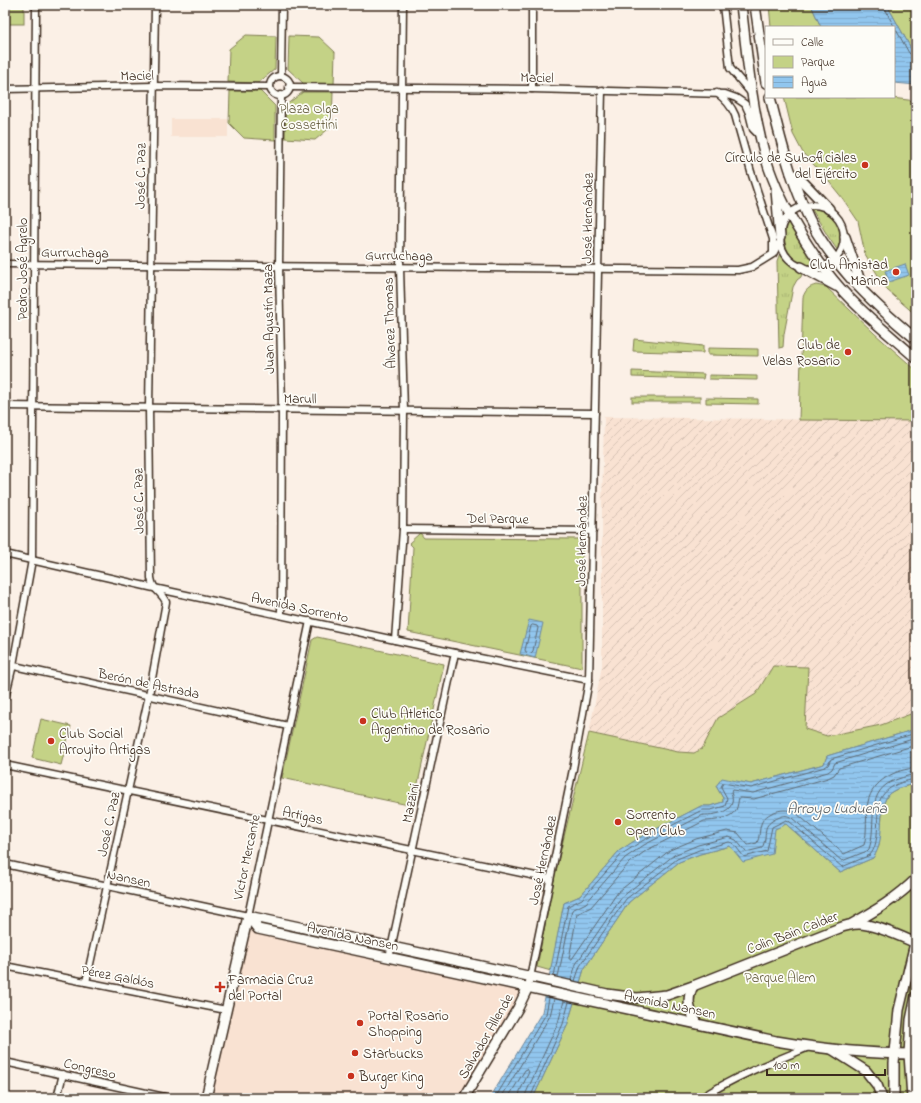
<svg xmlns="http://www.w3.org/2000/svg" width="921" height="1103" font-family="'Indie Flower',sans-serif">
  <defs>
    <pattern id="industrial-furrows" width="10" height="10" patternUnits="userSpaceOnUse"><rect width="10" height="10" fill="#f9e2d2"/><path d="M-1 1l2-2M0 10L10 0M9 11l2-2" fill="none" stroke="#d6c2b4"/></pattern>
    <pattern id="grass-tufts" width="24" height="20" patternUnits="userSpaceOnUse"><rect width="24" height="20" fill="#c4d286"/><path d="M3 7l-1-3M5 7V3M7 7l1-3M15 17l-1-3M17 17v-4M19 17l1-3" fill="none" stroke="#a9b473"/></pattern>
    <pattern id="water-rules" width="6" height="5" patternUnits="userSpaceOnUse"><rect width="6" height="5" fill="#91c6ee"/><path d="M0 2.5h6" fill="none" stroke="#7eaacc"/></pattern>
  </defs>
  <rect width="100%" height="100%" fill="#fbf0e6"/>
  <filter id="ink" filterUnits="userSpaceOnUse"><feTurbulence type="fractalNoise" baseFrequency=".025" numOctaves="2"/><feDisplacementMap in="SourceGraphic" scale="8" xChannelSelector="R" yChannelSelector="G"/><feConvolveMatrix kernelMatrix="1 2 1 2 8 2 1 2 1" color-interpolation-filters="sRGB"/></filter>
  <g filter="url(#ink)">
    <g fill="#f9e2d2">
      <rect x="171" y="119" width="57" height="18"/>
      <path d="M248 916 258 929 528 987 464 1098H206Z"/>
    </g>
    <path fill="url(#industrial-furrows)" d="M604 417 916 421V712L881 725 828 736 805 729 808 667 773 666 756 694 718 718 702 749 694 753 678 752 589 733 602 666V508Z"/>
    <g fill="url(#grass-tufts)" stroke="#807e52">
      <path d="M813 207C838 210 846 228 838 251L829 238 811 208Z"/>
      <path d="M789 219 818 266C790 266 777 243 789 219Z"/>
      <path d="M780 253 792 267 802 272 801 277 797 280 793 287 784 334 783 347 779 348 777 261Z"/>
      <path d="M634 339 703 346V353L633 351Z"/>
      <path d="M708 348 758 349V356L708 355Z"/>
      <path d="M632 371 704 374 703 379 632 377Z"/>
      <path d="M709 375 757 376V380L709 379Z"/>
      <rect x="632" y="397" width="68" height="5"/>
      <path d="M706 398 758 399V404L706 403Z"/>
    </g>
    <g fill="#c4d286" stroke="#807e52">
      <rect x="5" y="5" width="19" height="19"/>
      <path d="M769 5H811L821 27H771Z"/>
      <path d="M887 5H916V51L913 52Z"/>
      <path d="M246 35 276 36 275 69 258 83 228 82 229 49Z"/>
      <path d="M289 36 319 37 335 52 334 85 304 84 288 69Z"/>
      <path d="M230 91H260L275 106V140L244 138 229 123Z"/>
      <path d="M303 92H333L332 126 315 140 285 138 286 105Z"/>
      <path d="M784 97H884L916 101V315L887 290 865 254 858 221 843 199 826 178 803 153 793 134Z"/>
      <path d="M816 285 826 287 874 333 916 370V421L799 420 803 297C806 289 809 287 816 285Z"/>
      <path d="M420 533 424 538 582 539V668L408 632 413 547 409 543Z"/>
      <path d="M317 637 444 664 413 806 282 778 312 640Z"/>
      <path d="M773 666 808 667 805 729 827 736 881 725 916 712V729L827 756 824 764 751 784 722 779 716 786 723 798V802L710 806H701L639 838 619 851 580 896 564 903 551 971 537 967 555 874 589 733 678 752 694 753 702 749 718 718 756 694Z"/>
      <path d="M41 719 71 726 61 765 32 758Z"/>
      <path d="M916 783V1098H533L567 1026 584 969 629 902 679 862 700 854 730 846 786 824 840 872 873 858 879 846 883 805 888 794 897 789Z"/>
    </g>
    <g fill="url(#water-rules)" stroke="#6f889b">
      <path d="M811 5H887L913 52 916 51V85L894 83V27H821Z"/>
      <path d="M905 264 909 275 889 282 885 271Z"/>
      <path d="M529 620 543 623 535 658 520 654Z"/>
      <path d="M916 729V783C907 786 894 788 888 795 876 810 887 839 873 858L840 872 786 824 775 829 772 854 743 862 730 846 700 854 679 862 629 902 584 969 567 1026 533 1098H490L542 1012 564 903 580 896 619 851 639 838 701 806H710L723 802V798L716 786 722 778 751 784 824 764 827 756Z"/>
    </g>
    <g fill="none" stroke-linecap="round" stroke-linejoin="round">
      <g stroke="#5d6871" stroke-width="1">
        <path d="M884 5 889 17 909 53 912 56 916 55"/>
        <path d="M533 625 537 626 538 628 533 651 531 653 526 652 525 650 531 626Z"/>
        <path d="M916 745 839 768 834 775 828 778 754 799 739 798C738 801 738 806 736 810 730 819 714 821 704 821L647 850 629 863 591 907 577 914 569 959H572L618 892 670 850 696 839 727 831 738 833 748 845 757 843C760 837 759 830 761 824 765 812 785 806 796 813L844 854 864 845C868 831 865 816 868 802 872 781 896 769 916 768"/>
        <path d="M554 976 568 906 582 899 622 854 642 841 702 810H711L725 806 727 798 721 787 723 783 751 788 825 767 828 765 831 759 916 733"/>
        <path d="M558 977 572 910 586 903 625 858 644 845 703 815C717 815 738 812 731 792L732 790 753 793 828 772 832 769 835 763 916 738"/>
        <path d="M571 980 576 964 622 897 674 855 698 845 729 837 736 840 746 852 762 848C770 832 758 826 780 817 785 815 787 815 792 818L842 861 867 851 869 849C878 823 863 790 898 779 904 777 910 775 916 774"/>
        <path d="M575 981 580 966 626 899 677 859 699 850 729 842 733 843 744 857 767 851 772 827 786 820 789 821 842 867 870 855C875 849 876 842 877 835 878 826 877 811 879 803 883 788 901 781 916 779"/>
        <path d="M495 1098 546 1014 549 998"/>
        <path d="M501 1098 550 1016 554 999"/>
        <path d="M508 1098 525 1070 527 1069 529 1072 520 1091 519 1098"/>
        <path d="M525 1098 526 1093 558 1023 564 1001"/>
        <path d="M530 1098 563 1024 569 1002"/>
      </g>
      <g stroke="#3b2a1e" stroke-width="9">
        <g id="street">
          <path d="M532 5V89"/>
          <path d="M723 5 730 68 751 93"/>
          <path d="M281 76 282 5"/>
          <circle cx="280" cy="86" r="10"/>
          <path d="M289 87 532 89 725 94 736 98 745 104 749 113 753 129 760 136"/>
          <path d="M5 89 154 86 270 87"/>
          <path d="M717 93C725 99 731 105 735 115L751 172 773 239V253"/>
          <circle cx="812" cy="237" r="32"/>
          <path d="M5 264 738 270 752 267 773 254 780 241"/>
          <path d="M5 406 595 413"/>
          <path d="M403 529 593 531"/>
          <path d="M5 554 154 588 455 653 589 680"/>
          <path d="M281 615 282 409 279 266 281 95"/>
          <path d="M395 640 403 529 404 411 400 267 403 5"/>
          <path d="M5 664 288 726"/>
          <path d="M5 698 13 665 32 560 36 5"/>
          <path d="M5 765 550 879"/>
          <path d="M5 864 248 916 310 621"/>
          <path d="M389 958 455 653"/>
          <path d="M5 966 226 1010"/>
          <path d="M86 982 149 695 166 602C161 591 153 591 151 578L149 408 155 5"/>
          <path d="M528 987 573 769 589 680 602 90"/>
          <path d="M5 1062 169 1098"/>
          <path d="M57 1098 63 1074"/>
          <path d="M701 1098C735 1076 772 1062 809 1047"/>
        </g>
      </g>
      <g stroke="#3b2a1e" stroke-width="12">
        <g id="secondary">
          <path d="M741 5C747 54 751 104 764 152 776 197 809 253 840 288 863 314 890 335 916 358"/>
          <path d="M755 5 766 83"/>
          <path d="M770 97C779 133 788 170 803 205 824 258 872 303 916 339"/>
          <path d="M791 173 804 183 829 209"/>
          <path d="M776 190 780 237"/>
          <path d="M845 237 862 287"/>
          <path d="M801 267 836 286"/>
          <path d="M248 916 537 978 607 994 637 998 667 995 693 986 837 929C844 926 851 924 859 924 874 924 902 937 916 943"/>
          <path d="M248 916 258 929 776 1041C822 1049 869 1054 916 1054"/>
          <path d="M852 924C875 911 897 898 916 879"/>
          <path d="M693 986C686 1000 689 1010 697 1023"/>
          <path d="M833 1050 866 1071 877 1085 882 1098"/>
          <path d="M206 1098 248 916"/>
          <path d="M464 1098 518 1008 528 987"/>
          <path d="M894 1098V1063L899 1010 916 939"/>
          <path d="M912 1098 909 1054 911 1020 916 996"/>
        </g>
      </g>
      <use href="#street" stroke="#fdfcf7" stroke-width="6"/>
      <use href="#secondary" stroke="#fdfcf7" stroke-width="9"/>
    </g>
  </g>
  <g fill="#c8321e" stroke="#fdfcf7" stroke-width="1.5">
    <circle cx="865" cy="165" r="4"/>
    <circle cx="896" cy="272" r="4"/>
    <circle cx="848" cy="352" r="4"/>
    <circle cx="363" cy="721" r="4"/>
    <circle cx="51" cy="741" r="4"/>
    <circle cx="618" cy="822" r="4"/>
    <path d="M218 981h4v4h4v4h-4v4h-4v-4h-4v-4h4z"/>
    <circle cx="360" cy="1023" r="4"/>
    <circle cx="355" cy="1053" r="4"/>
    <circle cx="351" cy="1076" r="4"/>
  </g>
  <g text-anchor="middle" stroke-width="3.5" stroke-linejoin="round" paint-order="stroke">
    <g font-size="14" fill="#3b2a1e" stroke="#fdfcf7">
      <text transform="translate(137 75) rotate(-1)" y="5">Maciel</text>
      <text transform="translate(537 77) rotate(1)" y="5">Maciel</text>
      <text transform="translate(140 176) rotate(-89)" y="5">José C. Paz</text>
      <text transform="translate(587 218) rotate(-89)" y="5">José Hernández</text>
      <text transform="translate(75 252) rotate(1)" y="5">Gurruchaga</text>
      <text transform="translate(399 255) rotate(1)" y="5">Gurruchaga</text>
      <text transform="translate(22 269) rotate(-90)" y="5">Pedro José Agrelo</text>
      <text transform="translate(268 319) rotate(-91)" y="5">Juan Agustín Maza</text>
      <text transform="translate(389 323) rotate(-92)" y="5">Álvarez Thomas</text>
      <text transform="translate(300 398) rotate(1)" y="5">Marull</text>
      <text transform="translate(138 501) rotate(-91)" y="5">José C. Paz</text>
      <text transform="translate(498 518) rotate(1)" y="5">Del Parque</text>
      <text transform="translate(581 541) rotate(-89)" y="5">José Hernández</text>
      <text transform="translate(300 607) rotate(12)" y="5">Avenida Sorrento</text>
      <text transform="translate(149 683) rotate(12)" y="5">Berón de Astrada</text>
      <text transform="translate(410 803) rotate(-78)" y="5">Mazzini</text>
      <text transform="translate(303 815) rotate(12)" y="5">Artigas</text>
      <text transform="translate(108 824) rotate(-78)" y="5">José C. Paz</text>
      <text transform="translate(246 857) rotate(-78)" y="5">Víctor Mercante</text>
      <text transform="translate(542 860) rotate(-78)" y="5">José Hernández</text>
      <text transform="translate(129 878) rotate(12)" y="5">Nansen</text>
      <text transform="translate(792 932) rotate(-21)" y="5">Colin Bain Calder</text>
      <text transform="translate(353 936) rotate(12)" y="5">Avenida Nansen</text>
      <text transform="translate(118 976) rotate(11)" y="5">Pérez Galdós</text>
      <text transform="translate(670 1004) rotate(12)" y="5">Avenida Nansen</text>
      <text transform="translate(485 1036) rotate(-60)" y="5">Salvador Allende</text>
      <text transform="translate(90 1068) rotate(13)" y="5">Congreso</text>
    </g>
    <g font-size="14" fill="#645c3d" stroke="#fdfcf7">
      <text x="309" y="113">Plaza Olga<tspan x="309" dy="16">Cossettini</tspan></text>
      <text x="780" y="982">Parque Alem</text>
    </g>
    <g font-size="14" fill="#3b2a1e" stroke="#fdfcf7" text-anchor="start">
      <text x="857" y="162" text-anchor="end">Círculo de Suboficiales<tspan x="857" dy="16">del Ejército</tspan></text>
      <text x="888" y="269" text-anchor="end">Club Amistad<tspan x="888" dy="16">Marina</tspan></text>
      <text x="840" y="349" text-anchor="end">Club de<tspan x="840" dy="16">Velas Rosario</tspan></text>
      <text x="371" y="718">Club Atletico<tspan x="371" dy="16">Argentino de Rosario</tspan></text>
      <text x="59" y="738">Club Social<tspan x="59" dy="16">Arroyito Artigas</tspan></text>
      <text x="626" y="819">Sorrento<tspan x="626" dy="16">Open Club</tspan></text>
      <text x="228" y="984">Farmacia Cruz<tspan x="228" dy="16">del Portal</tspan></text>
      <text x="368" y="1020">Portal Rosario<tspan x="368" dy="16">Shopping</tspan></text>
      <text x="363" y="1058">Starbucks</text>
      <text x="359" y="1081">Burger King</text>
    </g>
    <g font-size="15" font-style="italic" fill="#55595c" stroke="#fdfcf7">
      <text x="837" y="813">Arroyo Ludueña</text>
    </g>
  </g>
  <rect width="921" height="1103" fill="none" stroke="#fdfcf7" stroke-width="20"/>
  <rect x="10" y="10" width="901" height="1083" fill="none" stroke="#3b2a1e" stroke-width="1.5" filter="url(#ink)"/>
  <rect x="765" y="26" width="130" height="72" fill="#fdfcf7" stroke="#afa8a0"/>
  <rect x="773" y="39" width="20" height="6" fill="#fdfcf7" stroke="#afa8a0"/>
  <text x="801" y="46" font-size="12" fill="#3b2a1e">Calle</text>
  <rect x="773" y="56" width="20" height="12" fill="#c4d286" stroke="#afa8a0"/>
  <text x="801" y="66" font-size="12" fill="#3b2a1e">Parque</text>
  <rect x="773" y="76" width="20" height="12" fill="url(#water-rules)" stroke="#afa8a0"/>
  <text x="801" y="86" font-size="12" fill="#3b2a1e">Agua</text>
  <path d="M767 1069v6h118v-6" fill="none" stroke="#3b2a1e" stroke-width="2"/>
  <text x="773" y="1069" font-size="12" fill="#3b2a1e" stroke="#fdfcf7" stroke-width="3" paint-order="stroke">100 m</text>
</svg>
